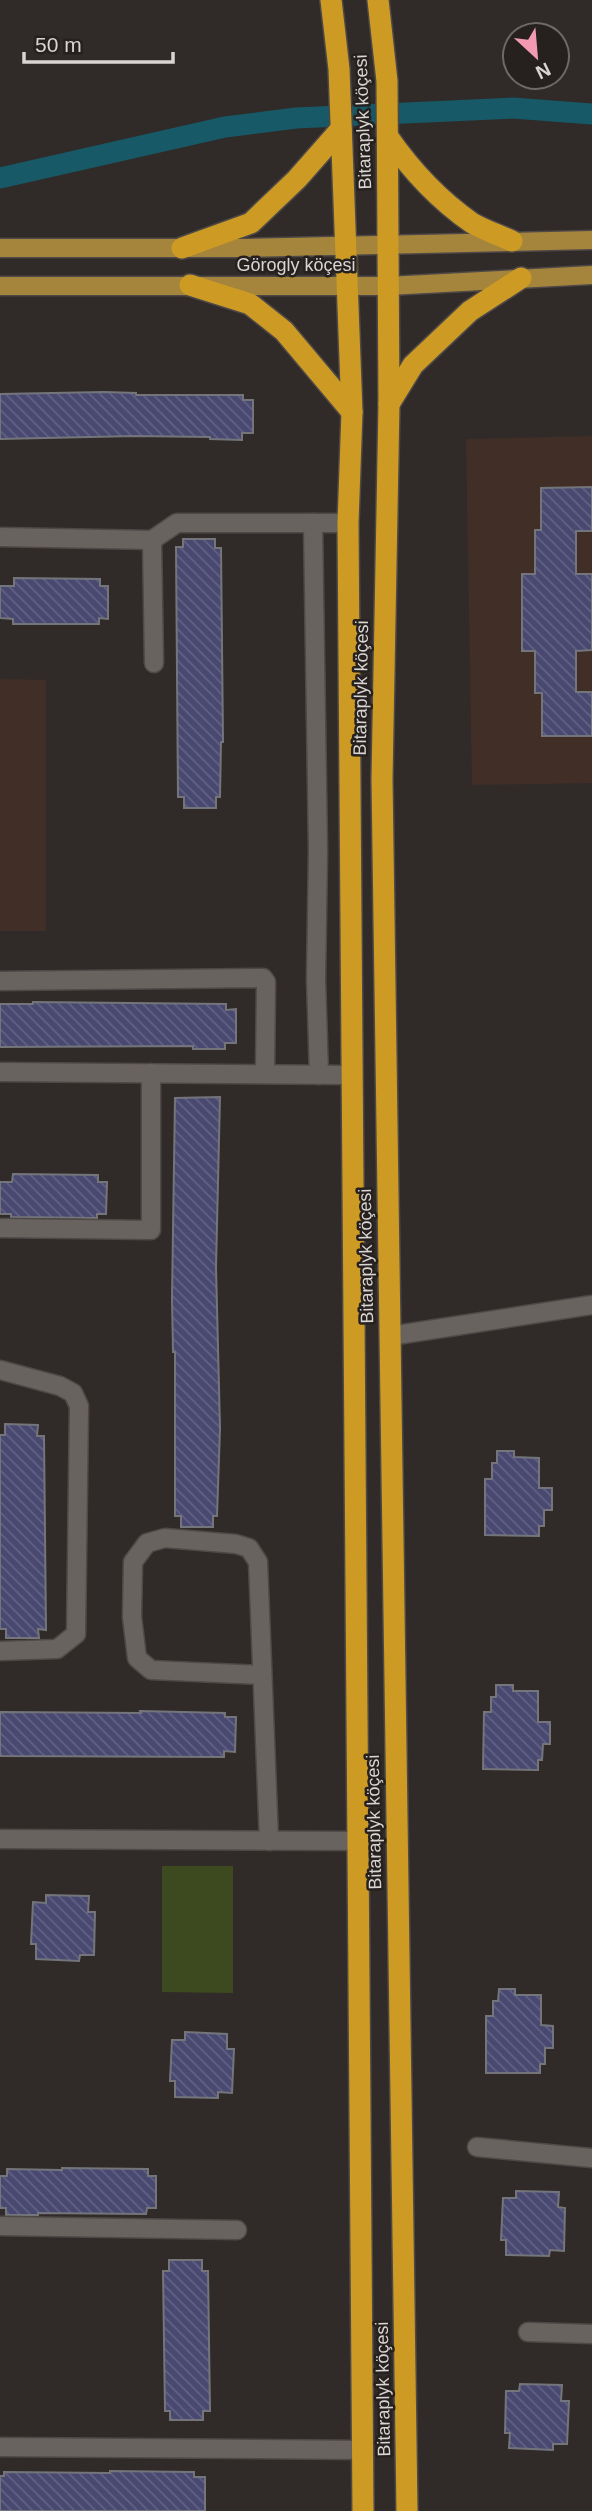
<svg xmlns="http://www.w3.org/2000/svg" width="592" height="2511" font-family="Helvetica,sans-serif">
  <defs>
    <pattern id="building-back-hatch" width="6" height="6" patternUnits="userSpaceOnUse" patternTransform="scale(1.75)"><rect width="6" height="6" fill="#484870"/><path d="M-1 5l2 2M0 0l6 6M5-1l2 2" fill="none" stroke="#626284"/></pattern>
  </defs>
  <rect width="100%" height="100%" fill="#302b28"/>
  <g fill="#412f27">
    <path d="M592 436V783L472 785 466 439Z"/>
    <path d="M0 679 46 680V931H0Z"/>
  </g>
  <path fill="#3d4a1f" d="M162 1866H233V1993L162 1992Z"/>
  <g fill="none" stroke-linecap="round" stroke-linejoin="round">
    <path stroke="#175966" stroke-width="21" d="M0 178 225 127 296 118 513 108 592 114"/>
  </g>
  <g fill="url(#building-back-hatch)" stroke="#74757b" stroke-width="2">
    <path d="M104 392 136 393V395H243V400H253V433H242V440L210 439V437L135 436 0 439V394Z"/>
    <path d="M592 487V531H576V574H592V650L576 651V692H592V736H542V693H535V651H522V574H535V530H541V488Z"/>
    <path d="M183 539H215V548H221L223 742H221L220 797H216V808H184V797H178L176 547H183Z"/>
    <path d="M14 578 100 579V586H108V619L99 618V624H13V619L0 618V586H14Z"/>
    <path d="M33 1002 226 1004V1010L236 1009V1043H225V1049H193V1046L0 1047V1004H33Z"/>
    <path d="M220 1097 216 1267 220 1428 217 1516H213V1527H181V1516H175V1352H173L172 1298 175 1098Z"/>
    <path d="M13 1174 98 1175V1182H107L106 1214H97V1218L11 1217V1214H0V1182H12Z"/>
    <path d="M5 1424 38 1425 37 1436H44L46 1630 38 1629 39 1638H6V1629H0V1435H5Z"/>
    <path d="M497 1451H514V1457L539 1458V1488H552V1510H544V1526H539V1536L485 1535V1479H492V1463H497Z"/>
    <path d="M496 1685H513V1691H538V1722H550V1744H543L542 1760H538V1770L483 1769 484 1712H491V1697H496Z"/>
    <path d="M140 1711 225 1713V1717H236L235 1752 224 1751V1757L0 1756V1712L141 1713Z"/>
    <path d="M46 1895 89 1896 88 1912H95L94 1955H80L79 1961 36 1959V1944H31L33 1902 46 1903Z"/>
    <path d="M499 1989H515V1995H541V2025L553 2026V2048H545V2064H540V2073H486V2016H493V2001H498Z"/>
    <path d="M185 2032 227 2034V2049H234L232 2093 218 2092V2098L175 2097V2081H170L172 2040H185Z"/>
    <path d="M62 2168 148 2169V2176H156V2208H147L146 2214 38 2213V2215H6V2208H0V2176H7V2169L62 2170Z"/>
    <path d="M516 2191 559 2192 558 2207 565 2208 564 2251 550 2250 549 2256 506 2255V2240H501L503 2198H516Z"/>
    <path d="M169 2260H202V2271H208L210 2411H203V2420H170V2411H165L163 2271H169Z"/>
    <path d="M520 2384 562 2385 561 2401H569L567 2444H553V2450L509 2448 510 2433H505L506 2391H519Z"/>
    <path d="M110 2471 194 2472V2477H205V2511H0V2476H4V2472L110 2473Z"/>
  </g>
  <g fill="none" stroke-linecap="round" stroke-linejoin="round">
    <g stroke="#4e4947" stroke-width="21">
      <g id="minor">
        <path d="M313 523 318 851 316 979 319 1075"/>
        <path d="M0 537 152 540"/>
        <path d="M154 663 152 540 177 523H348"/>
        <path d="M0 981 263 978 266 982 265 1074"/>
        <path d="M0 1072 352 1075"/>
        <path d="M0 1228 151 1230V1073"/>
        <path d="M390 1336 592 1305"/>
        <path d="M0 1370 60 1386 73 1393 79 1406 76 1634 57 1649 0 1651"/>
        <path d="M261 1675 151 1670 137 1658 132 1617 133 1562 147 1543 165 1538 236 1544 249 1548 258 1562 269 1841"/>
        <path d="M0 1839 358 1841"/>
        <path d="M477 2147 592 2158"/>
        <path d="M0 2226 237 2230"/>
        <path d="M528 2332 592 2334"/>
        <path d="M0 2447 362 2450"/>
      </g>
    </g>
    <g stroke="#4e4947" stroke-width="21">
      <g id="major">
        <path d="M0 248H246L592 240"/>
        <path d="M0 286H388L592 275"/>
      </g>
    </g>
    <g stroke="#4e4947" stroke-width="24">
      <g id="highway">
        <path d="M331 0 339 69 352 412 348 523 363 2511"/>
        <path d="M378 0 387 81 389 404 382 779 407 2511"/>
        <path d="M388 137C411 170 439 200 472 223 484 230 499 235 512 241"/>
        <path d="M182 248 251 223 297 179 341 129"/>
        <path d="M190 285 250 304 284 331 352 412"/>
        <path d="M389 404 413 365 470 311 521 278"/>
      </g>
    </g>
    <use href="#minor" stroke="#696360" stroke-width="18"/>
    <use href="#major" stroke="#a5853c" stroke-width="18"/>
    <use href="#highway" stroke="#cd9b24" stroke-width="21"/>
  </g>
  <g text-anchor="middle" stroke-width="5" stroke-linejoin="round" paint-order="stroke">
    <g font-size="18" fill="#d9d5d3" stroke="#26211e">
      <text transform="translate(363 122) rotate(-92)" y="6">Bitaraplyk köçesi</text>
      <text x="296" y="271">Görogly köçesi</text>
      <text transform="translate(361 688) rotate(-89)" y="6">Bitaraplyk köçesi</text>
      <text transform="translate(366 1256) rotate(-91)" y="6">Bitaraplyk köçesi</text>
      <text transform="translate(374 1822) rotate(-91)" y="6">Bitaraplyk köçesi</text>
      <text transform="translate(383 2389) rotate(-91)" y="6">Bitaraplyk köçesi</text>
    </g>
  </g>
  <g transform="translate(536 56) rotate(154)"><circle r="33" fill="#26211e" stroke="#6e6966" stroke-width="2"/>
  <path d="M0-5L12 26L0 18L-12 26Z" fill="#f19ab1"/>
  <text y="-10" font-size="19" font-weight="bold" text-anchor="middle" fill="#d9d5d3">N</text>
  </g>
  <path d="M24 52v10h149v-10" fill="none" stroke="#d9d5d3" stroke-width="3.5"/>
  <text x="35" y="52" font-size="21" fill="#d9d5d3" stroke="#26211e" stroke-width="5" paint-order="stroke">50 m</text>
</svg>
